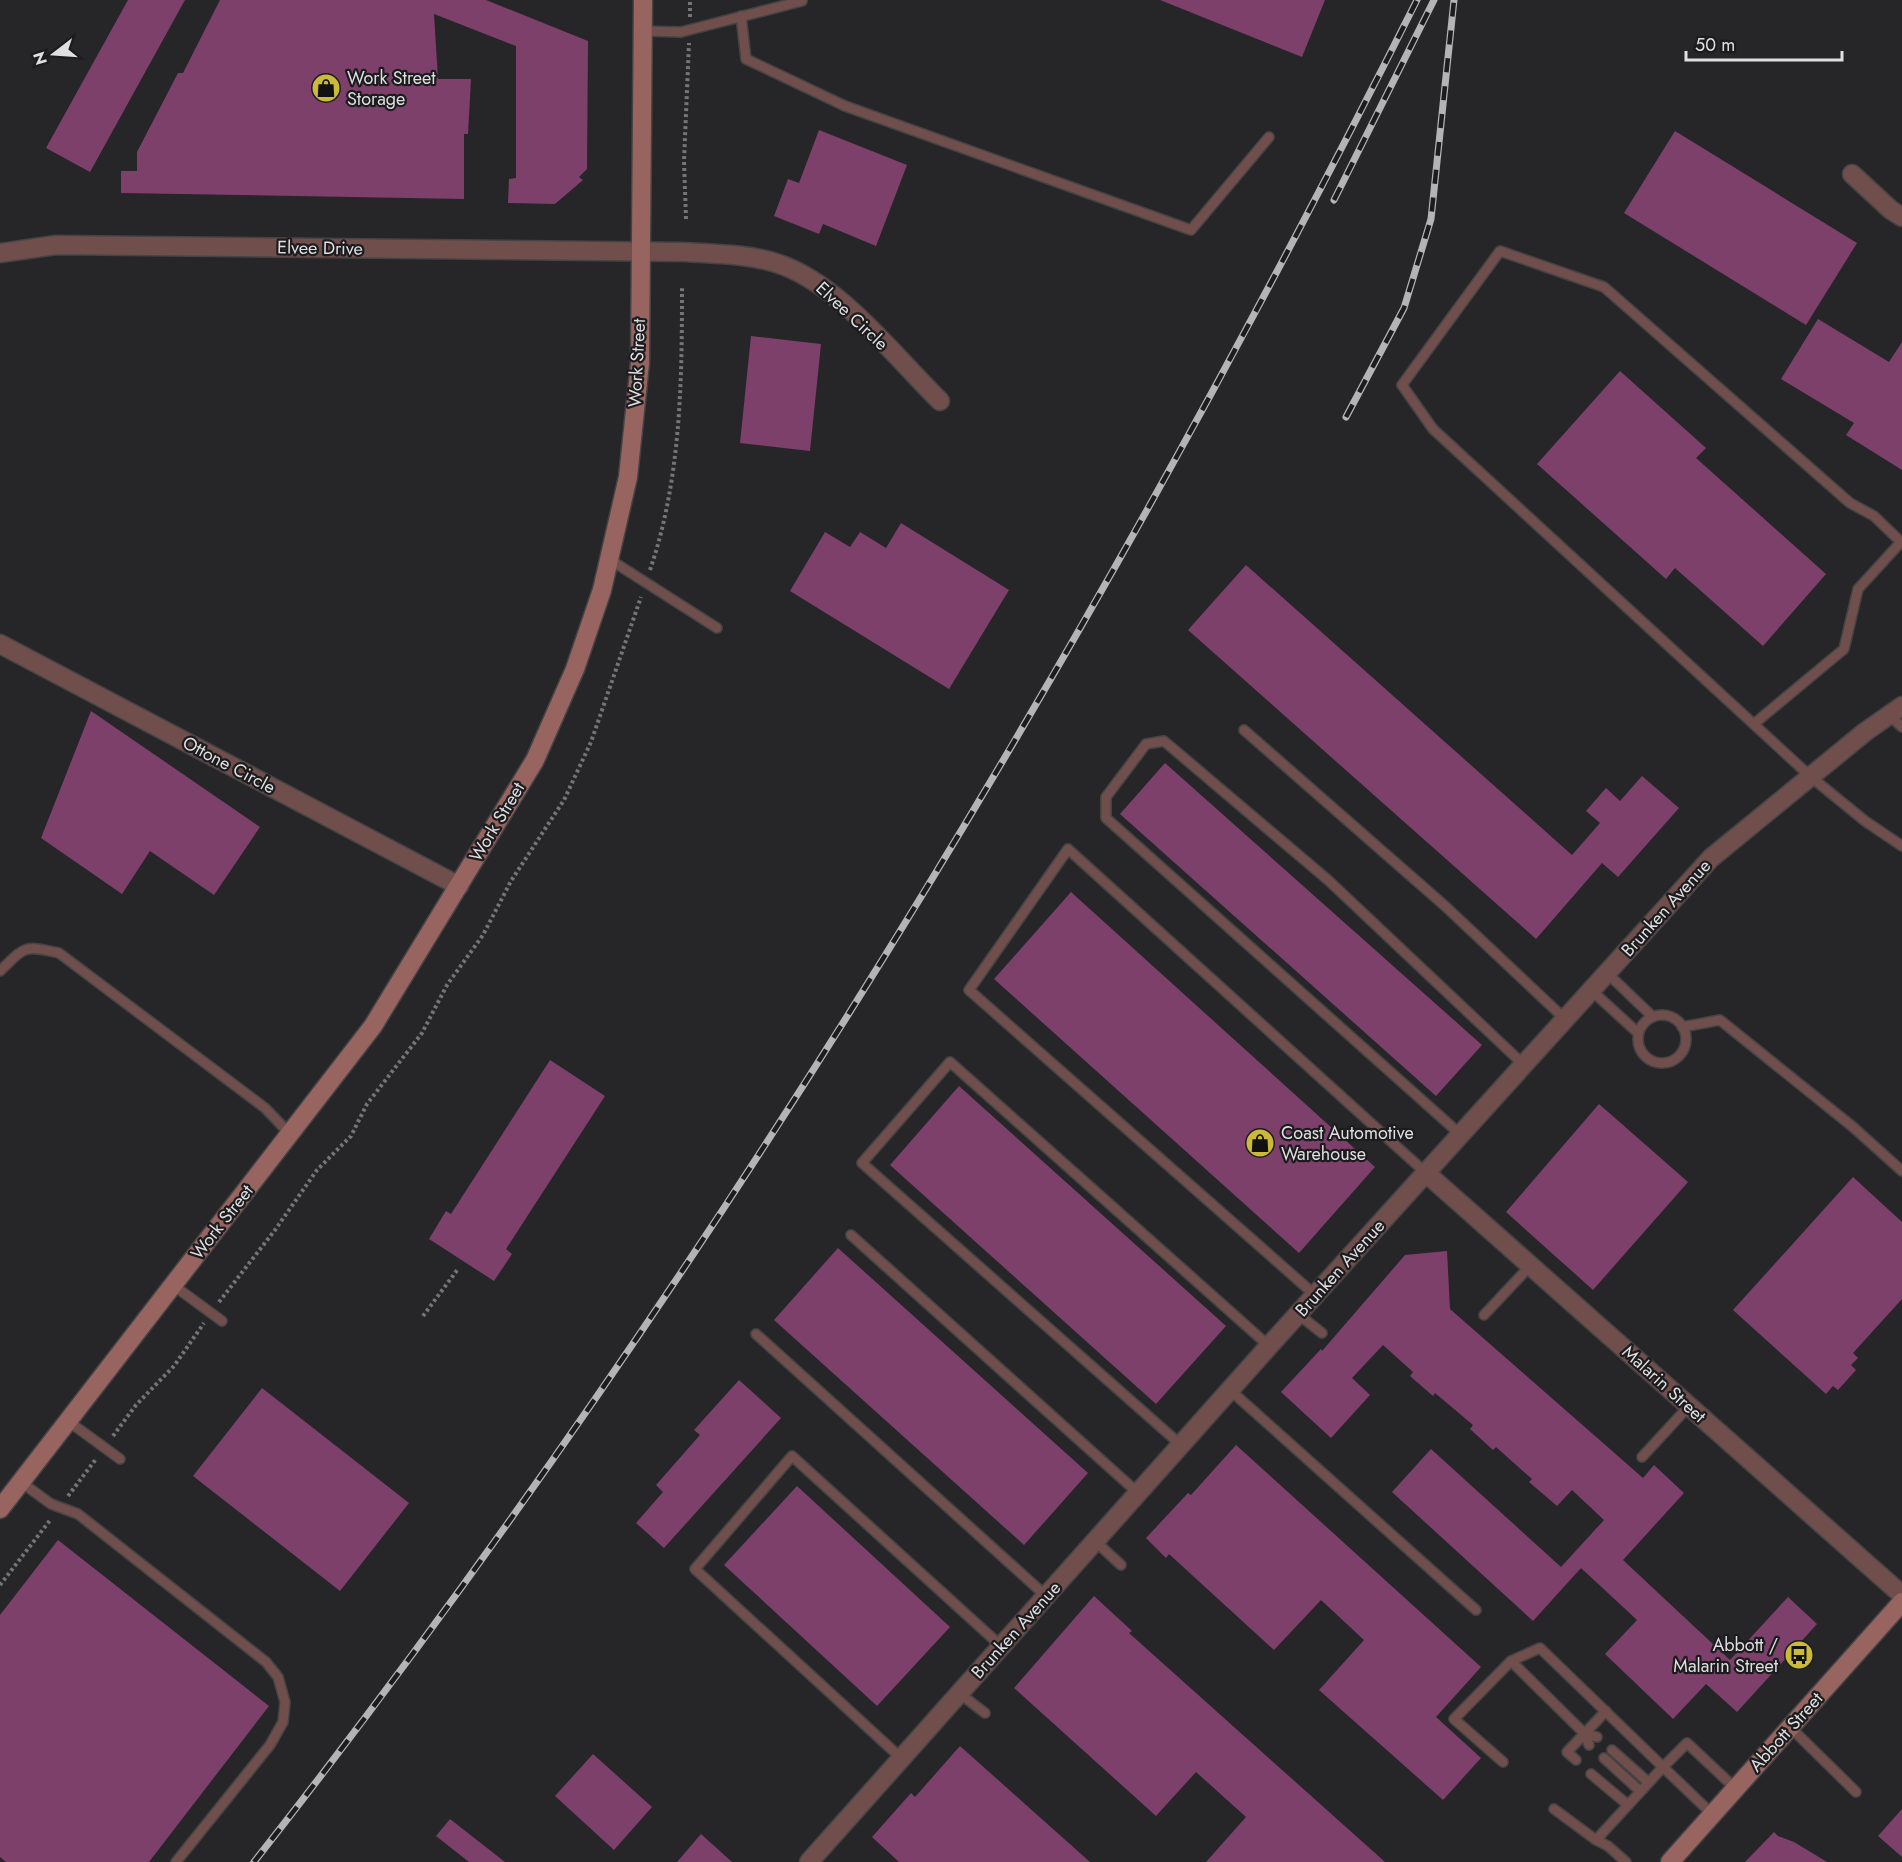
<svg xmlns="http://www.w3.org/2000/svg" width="1902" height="1862" font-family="Jost,sans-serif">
  <rect width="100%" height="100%" fill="#262528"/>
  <g fill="#7d406b">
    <path d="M128 0H185L90 172 46 148Z"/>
    <path d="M220 0H486L588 41 587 169 579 177 583 180 555 204 508 203 509 179 516 178V46L434 14 438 79H471L468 134H464V199L121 193V171H137V152L178 73H183Z"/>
    <path d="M1160 0H1325L1302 57Z"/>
    <path d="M819 130 907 165 876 246 823 224 819 234 774 216 788 179 799 183Z"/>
    <path d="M1675 131 1857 243 1806 325 1624 213Z"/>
    <path d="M1818 319 1889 362 1902 342V470L1846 435 1854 423 1781 379Z"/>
    <path d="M751 336 821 344 810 451 740 443Z"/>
    <path d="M1620 371 1706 448 1696 458 1826 574 1763 646 1675 568 1666 579 1537 464Z"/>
    <path d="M901 523 1009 590 949 689 790 591 825 532 850 547 860 532 886 548Z"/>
    <path d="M1246 565 1572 855 1600 823 1586 811 1606 788 1620 801 1642 776 1679 808 1618 877 1602 863 1536 939 1188 630Z"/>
    <path d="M91 711 260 827 214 895 150 851 122 894 41 838Z"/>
    <path d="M1165 763 1482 1045 1436 1096 1120 814Z"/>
    <path d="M1071 892 1375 1167 1299 1253 994 979Z"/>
    <path d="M550 1060 605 1096 506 1249 512 1254 494 1281 429 1239 446 1211 451 1214Z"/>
    <path d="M959 1086 1226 1326 1156 1404 890 1165Z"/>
    <path d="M1599 1104 1688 1182 1593 1290 1506 1212Z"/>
    <path d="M1853 1177 1902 1222V1299L1853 1353 1858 1358 1851 1365 1856 1370 1838 1390 1833 1386 1826 1394 1733 1310Z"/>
    <path d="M838 1248 1088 1473 1024 1545 774 1320Z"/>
    <path d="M1447 1251 1450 1309 1643 1478 1654 1465 1684 1493 1623 1560 1730 1660 1788 1597 1817 1624 1737 1712 1706 1684 1673 1719 1605 1654 1637 1620 1581 1568 1533 1621 1392 1492 1431 1449 1561 1567 1604 1520 1572 1490 1557 1506 1529 1482 1532 1479 1496 1447 1493 1450 1470 1429 1473 1425 1435 1393 1433 1396 1410 1376 1413 1372 1383 1345 1352 1378 1370 1395 1331 1438 1281 1392 1321 1349 1322 1351 1405 1255Z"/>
    <path d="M739 1380 781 1418 664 1548 636 1523 663 1492 656 1485 700 1435 694 1430Z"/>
    <path d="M262 1388 409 1503 340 1591 193 1476Z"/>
    <path d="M1236 1445 1481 1667 1436 1717 1481 1758 1443 1800 1319 1690 1364 1640 1321 1600 1274 1650 1169 1554 1166 1558 1146 1538 1188 1493 1191 1495Z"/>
    <path d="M797 1486 950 1627 877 1706 724 1565Z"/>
    <path d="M58 1540 269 1706 149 1862H6L0 1857V1615Z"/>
    <path d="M1094 1596 1132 1631 1129 1633 1385 1862H1206L1246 1817 1196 1772 1156 1816 1014 1688Z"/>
    <path d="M960 1746 1090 1862H899L872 1837 911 1793 915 1797Z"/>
    <path d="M593 1754 652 1807 614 1850 555 1796Z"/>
    <path d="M1902 1809V1857L1878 1836Z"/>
    <path d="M450 1819 505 1862H469L436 1836Z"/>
    <path d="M1774 1832 1778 1836 1794 1842 1827 1862H1745Z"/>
    <path d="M701 1834 732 1862H677Z"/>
  </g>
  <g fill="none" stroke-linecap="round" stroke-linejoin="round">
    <g stroke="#444345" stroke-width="12">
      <g id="lane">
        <path d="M741 16 746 59 845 106 1191 230 1269 137"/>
        <path d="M642 31 681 32 802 1"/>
        <path d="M1902 543 1874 516 1850 503 1604 287 1500 251 1402 385 1433 429 1811 777 1865 821 1902 846"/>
        <path d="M609 559 717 628"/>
        <path d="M1889 715 1902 727"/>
        <path d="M1755 723 1844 649 1858 589 1901 542"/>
        <path d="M1244 730 1445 906 1565 1019"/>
        <path d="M0 971C26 946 23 945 59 953L265 1108 290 1134"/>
        <path d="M1607 973 1653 1017"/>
        <path d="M1591 990 1638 1033"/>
        <circle cx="1662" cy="1039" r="24"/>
        <path d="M1682 1027 1720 1020 1853 1127 1902 1171"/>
        <path d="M1461 1135 1106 818V797L1146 744 1164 741 1328 880 1524 1065"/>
        <path d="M851 1235 1138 1493"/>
        <path d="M173 1285 222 1321"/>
        <path d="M1315 1295 969 990 1068 849 1426 1173"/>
        <path d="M1298 1314 1322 1333"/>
        <path d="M1484 1315 1530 1266"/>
        <path d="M756 1334 1046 1596"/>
        <path d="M1230 1390 1476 1610"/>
        <path d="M68 1421 120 1459"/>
        <path d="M1181 1445 862 1163 950 1062 1269 1346"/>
        <path d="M1642 1457 1689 1406"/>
        <path d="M21 1482 51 1504 78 1514 266 1662 278 1677 285 1702 283 1722 270 1745 176 1862"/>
        <path d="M1095 1541 1121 1565"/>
        <path d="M1511 1661 1540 1648 1663 1767 1687 1743 1735 1788"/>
        <path d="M959 1693 985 1713"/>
        <path d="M1790 1727 1856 1792"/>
        <path d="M1585 1734 1597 1737"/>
        <path d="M1612 1750 1648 1782"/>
        <path d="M901 1758 695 1569 792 1456 1001 1646"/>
        <path d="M1604 1758 1640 1791"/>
        <path d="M1576 1760 1567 1752 1606 1711"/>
        <path d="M1503 1762 1454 1719 1511 1661 1585 1734 1589 1745"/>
        <path d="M1591 1774 1628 1805"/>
        <path d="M1554 1809 1596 1840"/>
        <path d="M1626 1862 1608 1846 1596 1840 1663 1767 1712 1814"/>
      </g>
    </g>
    <g stroke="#444345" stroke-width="21">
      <g id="street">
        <path d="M1852 174 1891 210 1902 217"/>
        <path d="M0 253 56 245 685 252C714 254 748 254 776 263 838 282 894 356 940 401"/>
        <path d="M0 644 459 886"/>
        <path d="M1426 1173 1902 1595"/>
        <path d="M809 1862 1269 1346 1711 858 1865 732 1902 706"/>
      </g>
    </g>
    <g stroke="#444345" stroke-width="21">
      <g id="secondary">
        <path d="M0 1509 373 1026 535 760 575 669 602 590 628 477 640 363 643 0"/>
        <path d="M1670 1862 1902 1602"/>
      </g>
    </g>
    <g stroke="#757477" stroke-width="4" stroke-dasharray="3 3" stroke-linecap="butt">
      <path d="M690 17V0"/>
      <path d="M686 219 684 161 689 43"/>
      <path d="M650 570C681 479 682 382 682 287"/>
      <path d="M219 1302 275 1230 317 1170 351 1136 367 1104 422 1033 447 985 483 935 511 881 564 800 591 742 641 597"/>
      <path d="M423 1316 458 1269"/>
      <path d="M113 1436 136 1405 174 1366 204 1323"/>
      <path d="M68 1496 96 1459"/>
      <path d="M0 1585 51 1519"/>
    </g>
    <use href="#lane" stroke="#6f4e4b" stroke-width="9"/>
    <use href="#street" stroke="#6f4e4b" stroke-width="18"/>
    <use href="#secondary" stroke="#98645f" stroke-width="18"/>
    <g stroke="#b4b3b5" stroke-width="7">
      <g id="rail">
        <path d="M1334 200 1434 0"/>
        <path d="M1346 417 1404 308 1431 219 1454 0"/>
        <path d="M254 1862C705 1288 1090 652 1417 0"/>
      </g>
    </g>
    <use href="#rail" stroke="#1c1c1e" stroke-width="4.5" stroke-dasharray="14" stroke-linecap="butt"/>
  </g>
  <defs>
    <g id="shop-disc" transform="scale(1.5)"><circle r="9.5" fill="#cbba39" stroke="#1c1c1e"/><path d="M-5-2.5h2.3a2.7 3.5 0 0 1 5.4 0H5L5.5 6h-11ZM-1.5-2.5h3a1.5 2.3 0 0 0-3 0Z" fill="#111"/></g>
    <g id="bus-disc" transform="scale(1.5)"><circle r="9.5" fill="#cbba39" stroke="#1c1c1e"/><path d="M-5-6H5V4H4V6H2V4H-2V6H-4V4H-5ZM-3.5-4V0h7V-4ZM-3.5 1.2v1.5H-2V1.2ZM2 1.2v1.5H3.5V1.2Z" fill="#111"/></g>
  </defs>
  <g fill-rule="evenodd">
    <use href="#shop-disc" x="326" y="88"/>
    <use href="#shop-disc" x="1260" y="1143"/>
    <use href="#bus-disc" x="1799" y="1655"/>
  </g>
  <g text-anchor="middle" stroke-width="4.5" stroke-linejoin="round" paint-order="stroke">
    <g font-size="18" fill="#dfdee0" stroke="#1c1c1e" text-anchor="start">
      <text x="347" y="84">Work Street<tspan x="347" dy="21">Storage</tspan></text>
      <text x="1281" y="1139">Coast Automotive<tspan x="1281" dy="21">Warehouse</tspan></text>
      <text x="1778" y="1651" text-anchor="end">Abbott /<tspan x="1778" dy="21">Malarin Street</tspan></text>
    </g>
    <g font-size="18" fill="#dfdee0" stroke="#1c1c1e">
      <text transform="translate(320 248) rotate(1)" y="6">Elvee Drive</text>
      <text transform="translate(852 316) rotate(43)" y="6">Elvee Circle</text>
      <text transform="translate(637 363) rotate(-87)" y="6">Work Street</text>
      <text transform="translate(229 765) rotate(28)" y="6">Ottone Circle</text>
      <text transform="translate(497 822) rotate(-59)" y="6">Work Street</text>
      <text transform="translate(1666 908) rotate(-48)" y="6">Brunken Avenue</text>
      <text transform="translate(222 1222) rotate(-52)" y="6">Work Street</text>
      <text transform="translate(1340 1268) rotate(-48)" y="6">Brunken Avenue</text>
      <text transform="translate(1664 1384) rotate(42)" y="6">Malarin Street</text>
      <text transform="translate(1016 1630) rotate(-48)" y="6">Brunken Avenue</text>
      <text transform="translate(1786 1732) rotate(-48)" y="6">Abbott Street</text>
    </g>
  </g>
  <g transform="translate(54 54) rotate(253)" stroke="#1c1c1e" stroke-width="4.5" paint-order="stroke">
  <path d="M0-4.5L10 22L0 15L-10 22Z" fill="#dfdee0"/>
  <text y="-9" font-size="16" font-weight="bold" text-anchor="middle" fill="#dfdee0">N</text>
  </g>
  <path d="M1686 51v9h156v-9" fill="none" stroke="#dfdee0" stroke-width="3"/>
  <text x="1695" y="51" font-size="18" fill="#dfdee0" stroke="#1c1c1e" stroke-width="4.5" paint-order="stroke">50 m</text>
</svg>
